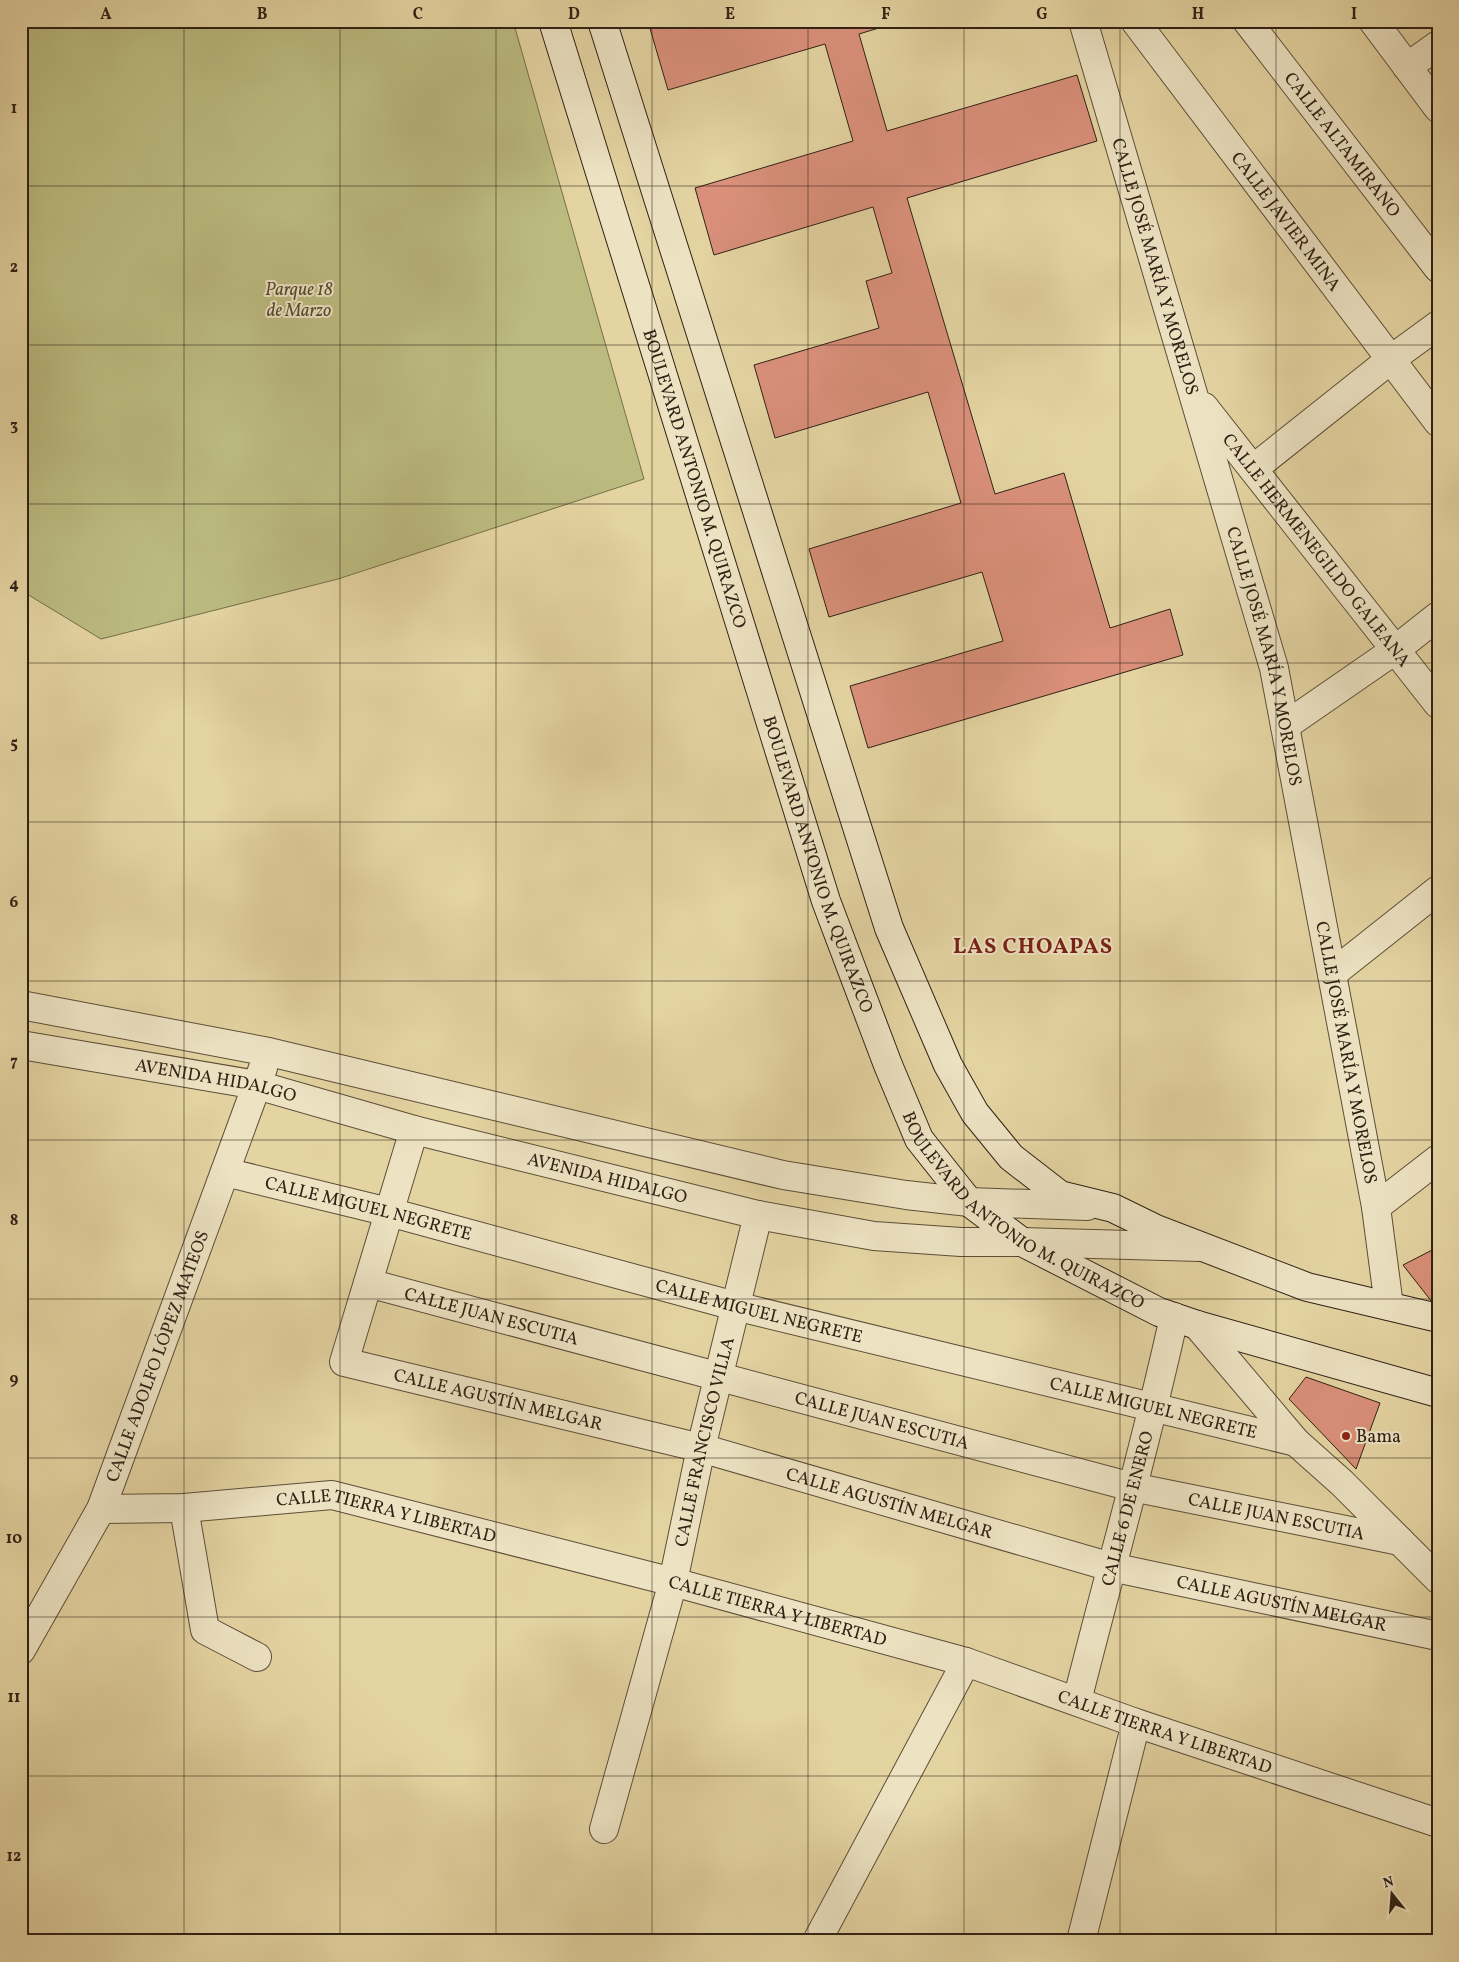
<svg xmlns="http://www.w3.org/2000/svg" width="1459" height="1962" font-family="Vollkorn,serif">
  <rect width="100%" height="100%" fill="#e4d4a2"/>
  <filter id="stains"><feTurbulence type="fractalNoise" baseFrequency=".004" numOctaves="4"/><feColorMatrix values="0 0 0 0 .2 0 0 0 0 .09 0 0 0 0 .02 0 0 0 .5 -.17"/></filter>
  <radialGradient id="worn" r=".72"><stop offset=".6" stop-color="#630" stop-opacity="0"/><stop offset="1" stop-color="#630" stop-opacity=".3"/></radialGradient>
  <path fill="#bbbb80" stroke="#766e4a" d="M21 21H513L644 479 338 579 101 639 22 591Z"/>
  <g fill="#da907b" stroke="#302115">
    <path d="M660 21H902L859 34 887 131 1077 75 1097 141 907 198 995 494 1064 473 1110 628 1170 609 1183 655 868 748 850 686 1003 641 982 572 829 617 809 549 961 503 928 392 775 438 754 365 879 328 866 281 892 273 873 207 714 255 695 188 853 141 825 44 668 90 649 25Z"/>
    <path d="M1438 1247V1299L1432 1302 1403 1265Z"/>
    <path d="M1306 1377 1380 1403 1356 1469 1289 1399Z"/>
  </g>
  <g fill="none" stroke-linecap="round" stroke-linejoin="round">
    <g stroke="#5d4e38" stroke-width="30">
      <g id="minor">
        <path id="s1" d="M1083 21 1274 668 1376 1207 1389 1306"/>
        <path id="s2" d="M1135 21 1438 422"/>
        <path id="s3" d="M1247 21 1438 268"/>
        <path d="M1373 21 1438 108"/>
        <path d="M1407 67 1438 45"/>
        <path id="s4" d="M1204 407 1438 704"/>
        <path d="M1253 469 1390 360 1438 325"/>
        <path d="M1285 726 1395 650 1438 616"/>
        <path d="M1332 974 1438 890"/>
        <path id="s5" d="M414 1130 344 1362 701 1448 1111 1567 1438 1636"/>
        <path id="s6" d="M225 1172 389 1212 735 1306 1296 1442"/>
        <path d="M1376 1207 1438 1159"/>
        <path id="s7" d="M368 1283 1132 1487 1400 1541"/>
        <path d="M1197 1325 1296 1442 1342 1483 1438 1579"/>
        <path d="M184 1508 205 1630 257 1657"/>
        <path id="s8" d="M101 1509 184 1508 332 1495 673 1582 966 1662 1136 1723 1438 1823"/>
        <path id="s9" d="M1077 1701C1109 1573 1146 1446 1174 1317"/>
        <path id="s10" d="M604 1829 673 1582 701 1448 758 1215"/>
        <path d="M817 1941 966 1662"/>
        <path d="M1081 1941 1136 1723"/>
      </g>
    </g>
    <g stroke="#5d4e38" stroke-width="30">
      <g id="tertiary">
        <path d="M21 1005 269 1052 783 1175 906 1195 969 1202 1087 1206"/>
        <path id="s11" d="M21 1045 257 1085 414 1130 758 1215 874 1236 961 1242H1022L1200 1247"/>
        <path id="s12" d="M21 1650 101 1509 263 1068"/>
      </g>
    </g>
    <g stroke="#302115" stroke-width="30">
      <g id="secondary">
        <path id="s13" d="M553 21 826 901 888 1065 919 1139 969 1202 1022 1242 1159 1312 1197 1325 1438 1393"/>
        <path d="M602 21 889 928 948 1065 975 1113 1011 1157 1060 1195 1113 1208 1156 1229 1307 1287 1438 1318"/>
      </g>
    </g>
    <use href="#minor" stroke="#ede3c3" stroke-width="28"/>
    <use href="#tertiary" stroke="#ede3c3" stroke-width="28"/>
    <use href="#secondary" stroke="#ede3c3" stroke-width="28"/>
  </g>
  <path fill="none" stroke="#302115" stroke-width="1" stroke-opacity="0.55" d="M184 21V1941M340 21V1941M496 21V1941M652 21V1941M808 21V1941M964 21V1941M1120 21V1941M1276 21V1941M21 186H1438M21 345H1438M21 504H1438M21 663H1438M21 822H1438M21 981H1438M21 1140H1438M21 1299H1438M21 1458H1438M21 1617H1438M21 1776H1438"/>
  <circle fill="#8f2418" stroke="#ede3c3" stroke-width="2" cx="1346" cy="1436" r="5"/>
  <g text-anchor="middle" stroke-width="4" stroke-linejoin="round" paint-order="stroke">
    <g font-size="18" fill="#302115" stroke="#ede3c3">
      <text dy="6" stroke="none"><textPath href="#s3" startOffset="156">CALLE ALTAMIRANO</textPath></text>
      <text dy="6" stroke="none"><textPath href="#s2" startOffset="251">CALLE JAVIER MINA</textPath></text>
      <text dy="6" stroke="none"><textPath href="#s1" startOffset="256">CALLE JOSÉ MARÍA Y MORELOS</textPath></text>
      <text dy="6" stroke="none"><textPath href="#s13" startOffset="479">BOULEVARD ANTONIO M. QUIRAZCO</textPath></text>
      <text dy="6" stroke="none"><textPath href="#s4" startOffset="182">CALLE HERMENEGILDO GALEANA</textPath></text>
      <text dy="6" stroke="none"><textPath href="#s1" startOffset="661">CALLE JOSÉ MARÍA Y MORELOS</textPath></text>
      <text dy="6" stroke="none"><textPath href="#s13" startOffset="884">BOULEVARD ANTONIO M. QUIRAZCO</textPath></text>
      <text dy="6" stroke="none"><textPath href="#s1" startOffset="1066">CALLE JOSÉ MARÍA Y MORELOS</textPath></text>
      <text dy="6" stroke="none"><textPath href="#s11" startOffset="198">AVENIDA HIDALGO</textPath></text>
      <text dy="6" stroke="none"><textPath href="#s11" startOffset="602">AVENIDA HIDALGO</textPath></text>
      <text dy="6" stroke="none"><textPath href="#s13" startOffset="1304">BOULEVARD ANTONIO M. QUIRAZCO</textPath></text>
      <text dy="6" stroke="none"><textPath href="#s6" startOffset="148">CALLE MIGUEL NEGRETE</textPath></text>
      <text dy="6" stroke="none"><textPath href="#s6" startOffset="552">CALLE MIGUEL NEGRETE</textPath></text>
      <text dy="6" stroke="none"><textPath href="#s7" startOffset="128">CALLE JUAN ESCUTIA</textPath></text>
      <text dy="6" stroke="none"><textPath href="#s12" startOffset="325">CALLE ADOLFO LÓPEZ MATEOS</textPath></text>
      <text dy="6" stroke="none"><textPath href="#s5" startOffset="401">CALLE AGUSTÍN MELGAR</textPath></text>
      <text dy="6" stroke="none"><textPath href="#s6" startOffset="958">CALLE MIGUEL NEGRETE</textPath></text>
      <text dy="6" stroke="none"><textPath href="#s7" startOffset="532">CALLE JUAN ESCUTIA</textPath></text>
      <text dy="6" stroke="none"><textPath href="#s10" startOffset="400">CALLE FRANCISCO VILLA</textPath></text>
      <text dy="6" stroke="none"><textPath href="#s5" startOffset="806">CALLE AGUSTÍN MELGAR</textPath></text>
      <text dy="6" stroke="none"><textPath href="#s9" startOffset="199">CALLE 6 DE ENERO</textPath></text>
      <text dy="6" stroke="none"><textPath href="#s7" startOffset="938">CALLE JUAN ESCUTIA</textPath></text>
      <text dy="6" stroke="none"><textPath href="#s8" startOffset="288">CALLE TIERRA Y LIBERTAD</textPath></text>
      <text dy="6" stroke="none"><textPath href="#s5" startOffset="1211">CALLE AGUSTÍN MELGAR</textPath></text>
      <text dy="6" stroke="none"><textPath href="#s8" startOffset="692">CALLE TIERRA Y LIBERTAD</textPath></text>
      <text dy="6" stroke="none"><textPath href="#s8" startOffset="1098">CALLE TIERRA Y LIBERTAD</textPath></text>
    </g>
    <g font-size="18" font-style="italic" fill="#534830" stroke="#ede3c3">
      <text x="299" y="295">Parque 18<tspan x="299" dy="21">de Marzo</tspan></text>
    </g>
    <g font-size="18" fill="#302115" stroke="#ede3c3" text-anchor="start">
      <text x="1356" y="1442">Bama</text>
    </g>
    <g font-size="22" font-weight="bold" letter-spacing="1" fill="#7a1f14" stroke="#ede3c3">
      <text x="1033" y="953">LAS CHOAPAS</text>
    </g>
  </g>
  <rect width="1459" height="1962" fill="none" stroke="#e4d4a2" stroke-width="55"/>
  <g transform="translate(1392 1894) rotate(343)" stroke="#ede3c3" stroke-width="4" paint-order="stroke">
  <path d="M0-4L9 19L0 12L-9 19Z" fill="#302115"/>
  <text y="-8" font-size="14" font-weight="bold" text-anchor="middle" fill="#302115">N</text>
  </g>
  <rect x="28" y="28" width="1404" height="1906" fill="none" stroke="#302115" stroke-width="2"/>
  <g font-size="16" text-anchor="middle" font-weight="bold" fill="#302115">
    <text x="106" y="19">A</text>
    <text x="262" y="19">B</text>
    <text x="418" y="19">C</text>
    <text x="574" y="19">D</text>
    <text x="730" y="19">E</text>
    <text x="886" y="19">F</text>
    <text x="1042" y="19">G</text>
    <text x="1198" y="19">H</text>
    <text x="1354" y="19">I</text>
    <text x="14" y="113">1</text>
    <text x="14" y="272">2</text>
    <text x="14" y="430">3</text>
    <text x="14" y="589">4</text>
    <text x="14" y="748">5</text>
    <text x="14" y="907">6</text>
    <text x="14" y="1066">7</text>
    <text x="14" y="1225">8</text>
    <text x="14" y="1384">9</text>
    <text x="14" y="1543">10</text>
    <text x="14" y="1702">11</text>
    <text x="14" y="1861">12</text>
  </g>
  <rect width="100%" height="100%" filter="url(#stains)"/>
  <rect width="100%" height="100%" fill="url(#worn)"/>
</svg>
